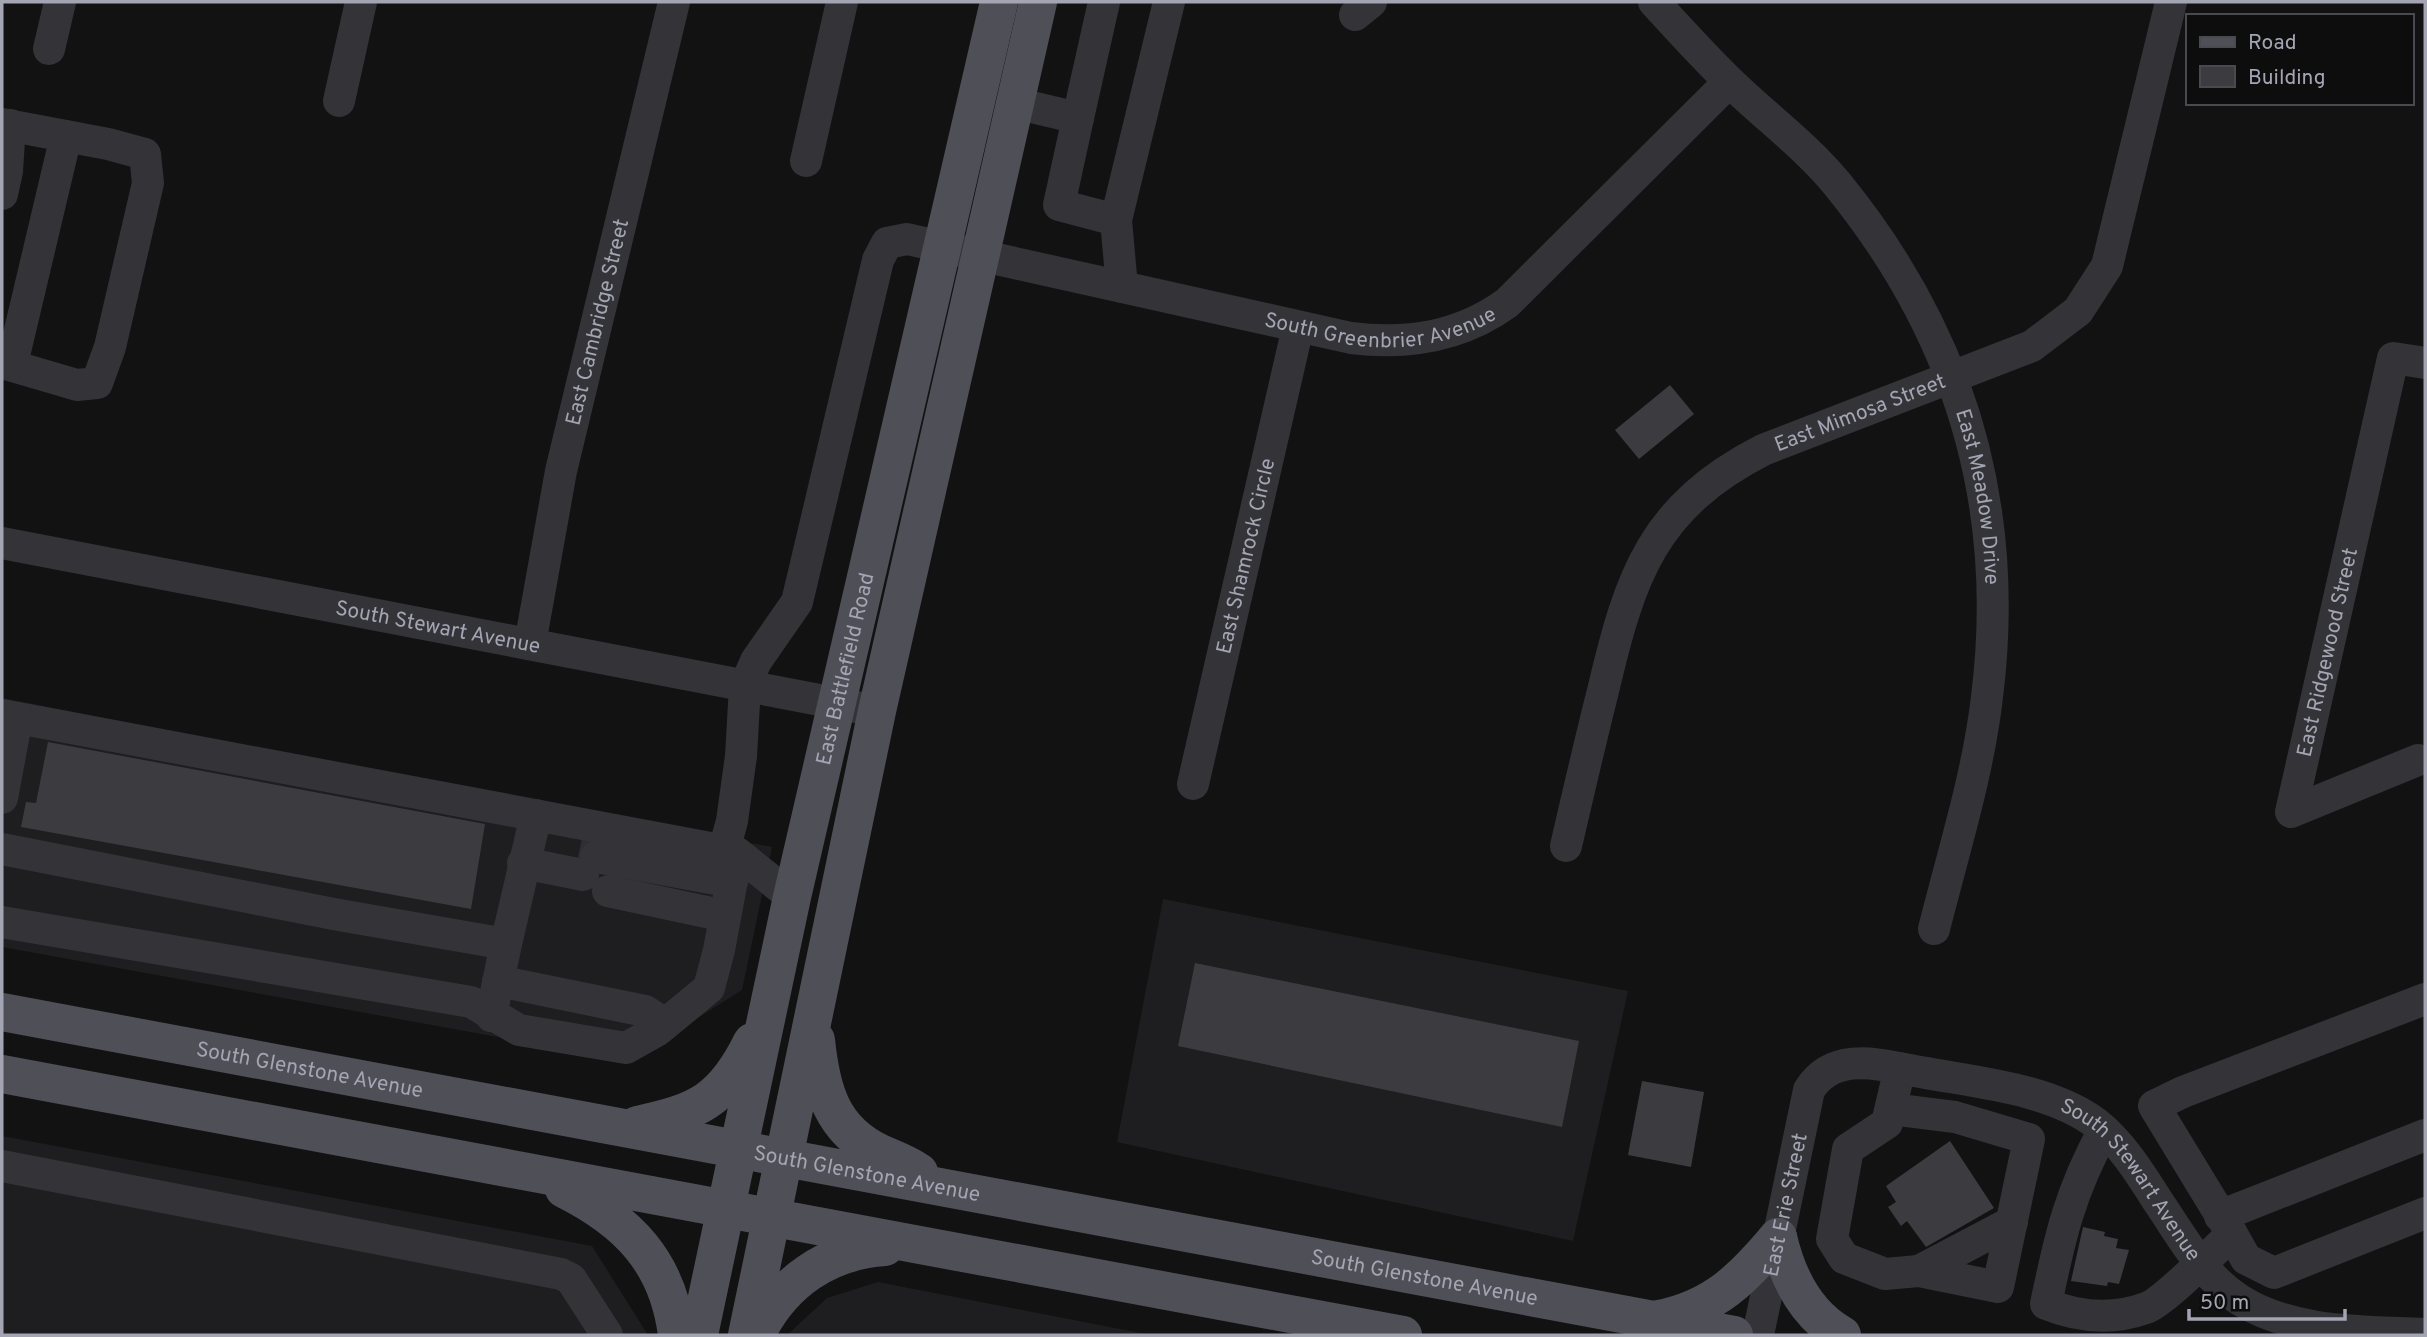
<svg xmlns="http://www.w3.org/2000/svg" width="2427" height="1337" font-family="Overpass,sans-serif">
  <rect width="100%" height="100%" fill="#121213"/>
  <g fill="#1e1e20">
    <path d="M2 698 772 847 742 990 630 1061 2 947Z"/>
    <path d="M1163 899 1628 991 1573 1241 1117 1142Z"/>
    <path d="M2 1136 592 1246 648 1335H2Z"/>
    <path d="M878 1282 1151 1335H787L827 1298Z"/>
  </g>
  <g fill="#3c3c40">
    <path d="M1670 385 1694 414 1639 459 1615 430Z"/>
    <path d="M48 742 485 824 471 909 21 827 26 802 36 803Z"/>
    <path d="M1195 963 1579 1041 1562 1127 1178 1046Z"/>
    <path d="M1642 1081 1704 1092 1691 1167 1628 1155Z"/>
    <path d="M1950 1141 1994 1208 1926 1247 1907 1221 1901 1226 1888 1207 1896 1202 1886 1186Z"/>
    <path d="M2083 1227 2105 1232 2104 1236 2118 1239 2116 1248 2129 1250 2119 1284 2108 1282 2107 1286 2071 1281Z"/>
  </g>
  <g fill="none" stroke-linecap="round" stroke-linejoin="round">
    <path stroke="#2f2f33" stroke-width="32" stroke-dasharray="32 16" stroke-linecap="butt" d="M581 843 595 846"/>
    <g stroke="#333338" stroke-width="32">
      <path id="s1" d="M1654 2C1679 29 1704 57 1731 83 1766 117 1806 146 1838 185 1960 335 2011 505 1987 697 1978 775 1953 853 1934 929"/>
      <path d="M1355 15 1371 2"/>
      <path d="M49 49 60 2"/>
      <path d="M339 101 361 2"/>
      <path d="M1015 103 1078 118 1059 205 1116 220 1122 287"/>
      <path d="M1078 118 1104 2"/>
      <path d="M2 124 108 144 145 154 148 183 110 347 97 383 77 385 2 363"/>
      <path d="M806 161 842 2"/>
      <path d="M2 194 7 171 10 125"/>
      <path d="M1116 220 1169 2"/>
      <path d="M12 364 66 136"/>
      <path id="s2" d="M2 543 877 711"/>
      <path id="s3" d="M530 644 561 471 674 2"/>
      <path d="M2 715 737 853 792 897"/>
      <path id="s4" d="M2418 760 2291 812 2393 358 2425 363"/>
      <path id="s5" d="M1193 784 1298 327"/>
      <path d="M2 798 17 718"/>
      <path id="s6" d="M1566 846C1578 794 1590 742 1603 691 1630 576 1652 507 1763 450L2032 346 2078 311 2107 266 2171 2"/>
      <path d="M2 849 339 915 506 944 491 1016"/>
      <path id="s7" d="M724 850 732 821 741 756 745 686 756 661 797 602 878 260 887 243 907 239 1351 338C1408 345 1460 337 1507 303L1729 82"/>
      <path d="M596 857 732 882"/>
      <path d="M523 863 583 875"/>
      <path d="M608 891 725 916"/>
      <path d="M2 922 471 1002 519 1030 626 1048 658 1030 709 988 719 950 737 853"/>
      <path d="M506 944 536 815"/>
      <path d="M498 981 645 1011 665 1024"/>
      <path d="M1891 1109 1955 1117 2029 1139 1998 1287 1919 1271 1885 1274 1844 1258 1832 1239 1848 1149 1887 1123 1900 1068"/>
      <path d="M2104 1130C2070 1192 2060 1236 2046 1304 2078 1317 2113 1320 2146 1308 2162 1303 2216 1249 2232 1234L2154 1106 2183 1092 2425 999"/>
      <path d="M2 1166 561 1274 571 1279 607 1335"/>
      <path d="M2220 1216 2425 1135"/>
      <path d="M2232 1234 2246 1259 2274 1273 2425 1213"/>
      <path d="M1919 1271 2012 1222"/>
      <path id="s8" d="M1758 1335 1809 1090C1832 1053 1874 1063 1910 1070 1969 1082 2049 1087 2097 1124 2123 1145 2141 1175 2159 1203 2183 1238 2203 1277 2240 1300 2294 1334 2363 1331 2425 1334"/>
    </g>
    <g stroke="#4f4f57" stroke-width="38">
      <path id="s9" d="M2 1012 1734 1335"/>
      <path d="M816 1040C821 1089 831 1130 880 1153 894 1159 906 1163 919 1172"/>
      <path d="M2 1074 1403 1335"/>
      <path d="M637 1125C698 1112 723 1101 752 1042"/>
      <path d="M564 1189C628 1221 668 1262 677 1335"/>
      <path d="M1778 1237C1787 1276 1805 1314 1842 1335"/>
      <path d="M1659 1319C1714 1308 1743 1279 1778 1237"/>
      <path id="s10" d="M699 1335 792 897 999 2"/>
      <path d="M747 1335 877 711 1038 2"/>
      <path d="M756 1335C782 1282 827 1251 885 1247"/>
    </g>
  </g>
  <g text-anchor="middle" stroke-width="6" stroke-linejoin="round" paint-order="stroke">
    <g font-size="21" fill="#a4a5b3" stroke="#0d0d0e">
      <text dy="7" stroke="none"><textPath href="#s7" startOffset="1141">South Greenbrier Avenue</textPath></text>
      <text dy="7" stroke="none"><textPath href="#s3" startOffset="329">East Cambridge Street</textPath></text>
      <text dy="7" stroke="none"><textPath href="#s6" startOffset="565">East Mimosa Street</textPath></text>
      <text dy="7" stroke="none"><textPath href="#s1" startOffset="607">East Meadow Drive</textPath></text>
      <text dy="7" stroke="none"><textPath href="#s5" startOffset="234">East Shamrock Circle</textPath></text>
      <text dy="7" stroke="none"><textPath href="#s2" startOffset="444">South Stewart Avenue</textPath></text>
      <text dy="7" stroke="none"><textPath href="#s4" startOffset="301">East Ridgewood Street</textPath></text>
      <text dy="7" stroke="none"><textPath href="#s10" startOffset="682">East Battlefield Road</textPath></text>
      <text dy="7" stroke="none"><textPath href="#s9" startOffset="313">South Glenstone Avenue</textPath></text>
      <text dy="7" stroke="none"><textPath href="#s9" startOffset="880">South Glenstone Avenue</textPath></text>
      <text dy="7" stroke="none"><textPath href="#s8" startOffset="621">South Stewart Avenue</textPath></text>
      <text dy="7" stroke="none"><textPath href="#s8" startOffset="133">East Erie Street</textPath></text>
      <text dy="7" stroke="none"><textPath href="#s9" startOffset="1447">South Glenstone Avenue</textPath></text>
    </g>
  </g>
  <rect width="2427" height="1337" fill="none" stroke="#a4a5b3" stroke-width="7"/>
  <rect x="2186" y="14" width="228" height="91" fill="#0d0d0e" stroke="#494a50" stroke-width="2"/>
  <rect x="2200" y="37" width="35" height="10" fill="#4f4f57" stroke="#494a50" stroke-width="2"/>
  <text x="2248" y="49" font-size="21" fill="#a4a5b3">Road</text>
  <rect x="2200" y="66" width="35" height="21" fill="#3c3c40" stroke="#494a50" stroke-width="2"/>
  <text x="2248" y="84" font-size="21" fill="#a4a5b3">Building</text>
  <path d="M2189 1309v10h156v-10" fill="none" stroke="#a4a5b3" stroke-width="3.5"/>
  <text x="2200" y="1309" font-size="21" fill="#a4a5b3" stroke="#0d0d0e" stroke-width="5" paint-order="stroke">50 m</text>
</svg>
